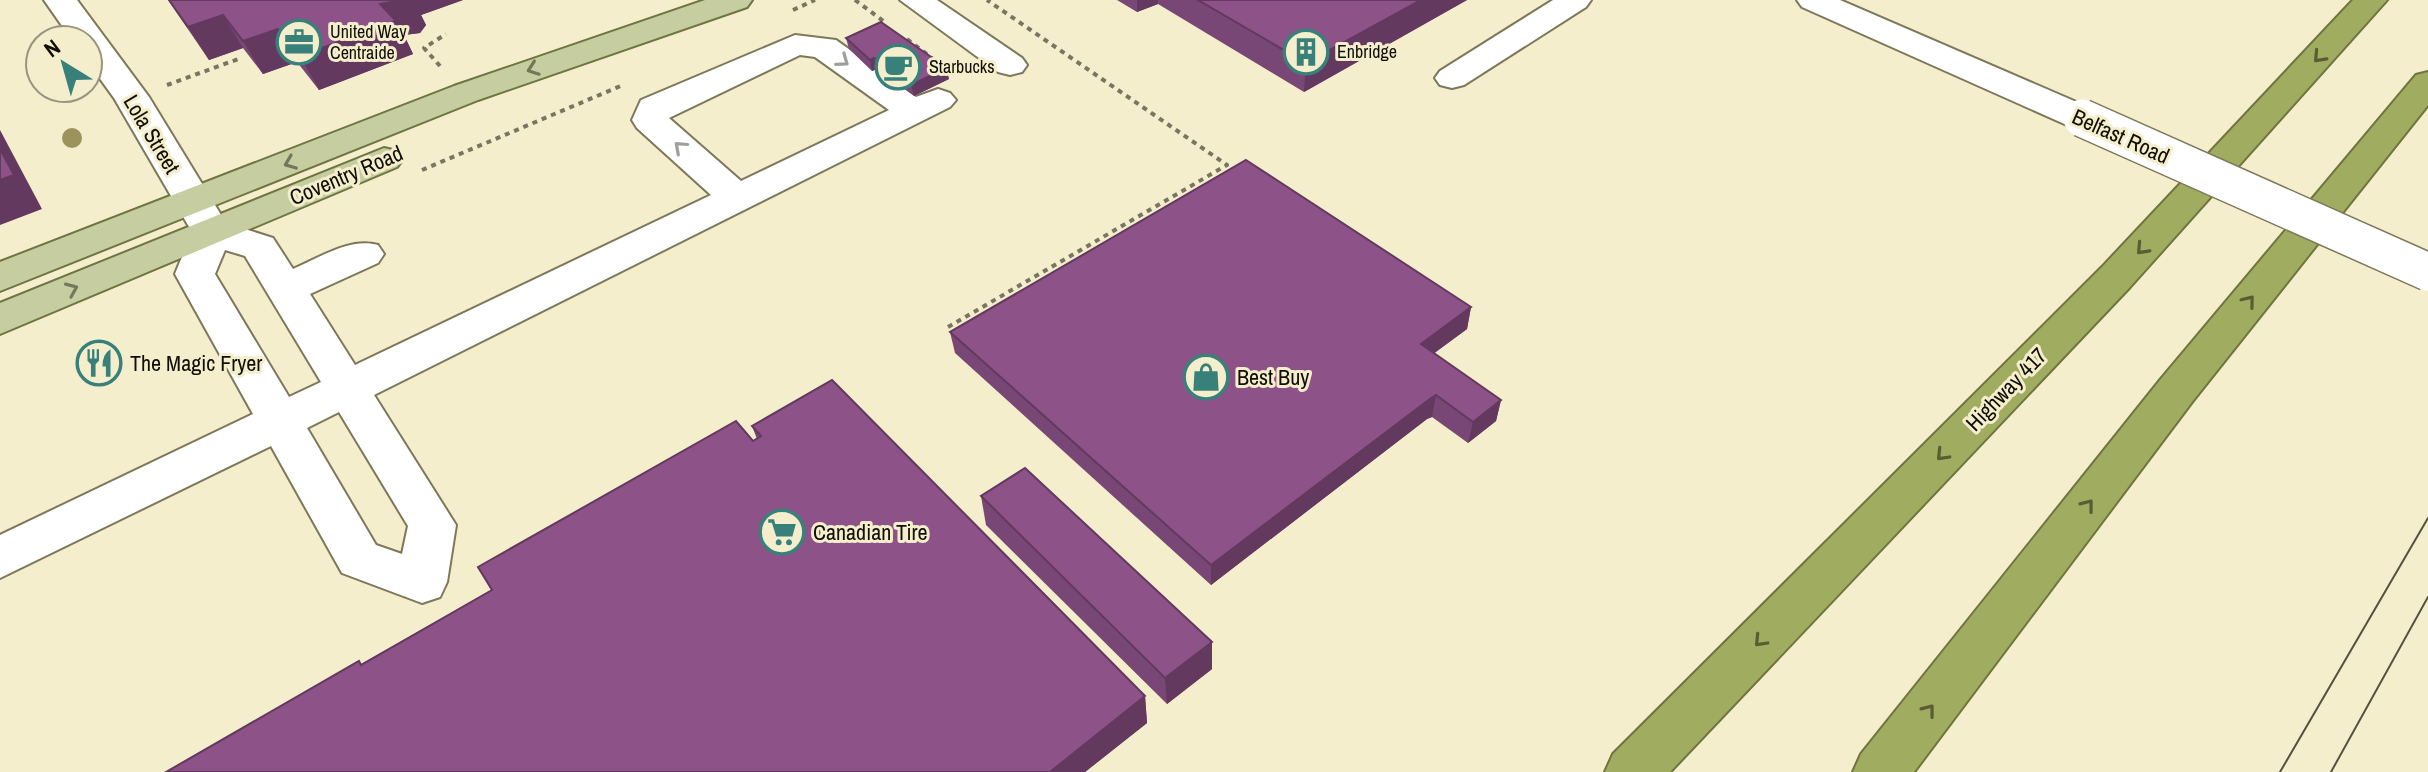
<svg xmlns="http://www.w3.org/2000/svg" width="2428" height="772" font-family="'Archivo Narrow',sans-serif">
  <rect width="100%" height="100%" fill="#f4eecd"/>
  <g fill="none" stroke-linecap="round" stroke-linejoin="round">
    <g stroke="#7d785a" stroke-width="4">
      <g id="minor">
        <path d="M44 0H77L149 97 226 223 273 238 293 269C319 258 350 237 378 245L384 254 378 263 310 294 355 365 711 195 637 128 632 120 641 100 795 35 836 40 916 97 938 89 950 93 956 100 950 107 374 395 456 525 447 582 440 597 422 603 342 573 271 446 0 578V535L253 414 175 274 192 232 114 98 88 62V40H72ZM800 55 815 57 889 110 741 181 669 118ZM225 250 245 256 321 382 289 397 215 274ZM339 412 408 526 402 554 376 545 307 428Z"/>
        <path d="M900 0H937L1022 58 1027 65 1022 72 1010 75 998 72Z"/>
        <path d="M1553 0H1591L1586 7 1464 85 1452 88 1440 85 1435 78 1440 71Z"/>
        <path d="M1797 0H1840L2095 110 2100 118 2095 126 2082 129 2069 126 1802 7Z"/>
      </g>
    </g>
    <g stroke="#6e7540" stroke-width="4">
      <g id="major">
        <path d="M705 0H752L747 7 478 100 0 291V262L454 86Z"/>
        <path d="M384 148 397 151 403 159 397 167 0 334V303Z"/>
      </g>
    </g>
    <g stroke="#6e7540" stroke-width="4">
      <g id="highway">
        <path d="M2353 0H2387L2130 287 1670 772H1605L1613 754 2102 267Z"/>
        <path d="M2428 72V105L2192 402 1914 772H1853L1861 754 2160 380 2416 75Z"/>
      </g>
    </g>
    <g stroke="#797560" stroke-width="4" stroke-dasharray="5 5" stroke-linecap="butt">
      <path d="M855 0 886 23"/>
      <path d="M793 10 815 0"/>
      <path d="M907 39 937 62"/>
      <path d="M440 66 424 48 446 34"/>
      <path d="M167 85 241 58"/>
      <path d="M422 170 623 85"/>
      <path d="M948 327 1227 165 987 0"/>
    </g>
    <use href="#minor" fill="#fff" fill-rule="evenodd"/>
    <use href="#major" fill="#c6cda0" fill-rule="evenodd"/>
    <use href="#highway" fill="#a0ac60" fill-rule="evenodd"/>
    <g stroke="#555140" stroke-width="2">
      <path d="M2280 772 2428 518"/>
      <path d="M2331 772 2428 597"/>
    </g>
    <g stroke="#7d785a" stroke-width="40" stroke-linecap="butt">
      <path id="minor-bridge" d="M2082 118 2428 272"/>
    </g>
    <use href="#minor-bridge" stroke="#fff" stroke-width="37"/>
  </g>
  <circle fill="#9b925c" cx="72" cy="138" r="10"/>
  <g fill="#794775">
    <path d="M168 0H463L421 15 426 25 420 33 404 35 413 54 319 90 297 62 263 74 243 48 209 60Z"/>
    <path d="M1117 0H1467L1304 92 1158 4 1137 12Z"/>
    <path d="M846 38 949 79 914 96 877 69 872 71 849 49Z"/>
    <path d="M1471 307 1467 329 1434 353 1501 400 1496 421 1468 443 1432 417 1427 419 1211 585 955 353 950 332Z"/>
    <path d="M752 426 1145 696 1147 723 1085 772H166L359 661 361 664 757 439Z"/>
    <path d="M981 496 1212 669 1167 704 986 525Z"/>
  </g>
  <g fill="#63395f">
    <path d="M397 0H463L421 15 426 25 420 33 404 35 413 54 319 90 300 56 380 4Z"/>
    <path d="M1137 0H1158V4L1137 12Z"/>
    <path d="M1421 0H1467L1304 92 1306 63Z"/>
    <path d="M223 15 243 48 209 60 188 27Z"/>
    <path d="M278 29 297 62 263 74 243 41Z"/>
    <path d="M874 58 877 69 872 71 870 60Z"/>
    <path d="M947 68 949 79 914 96 911 85Z"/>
    <path d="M0 130 42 209 0 225Z"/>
    <path d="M1471 307 1467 329 1417 366 1421 344Z"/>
    <path d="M1436 395 1432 417 1427 419 1211 585V565L1431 398Z"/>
    <path d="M1501 400 1496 421 1468 443 1473 422Z"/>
    <path d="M1212 642V669L1167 704 1165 678Z"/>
    <path d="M1145 696 1147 723 1085 772H1050Z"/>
  </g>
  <g fill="#8d5288" stroke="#63395f" stroke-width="2">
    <path d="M169 0H404L380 4 396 21 300 56 278 29 243 41 223 15 188 27Z"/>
    <path d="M1198 0H1421L1306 63Z"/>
    <path d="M881 22 947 68 911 85 874 58 870 60 846 38Z"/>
    <path d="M0 149 14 175 0 180Z"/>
    <path d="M1246 160 1471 307 1421 344 1501 400 1473 422 1436 395 1431 398 1211 565 950 332Z"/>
    <path d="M832 380 1145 696 1050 772H166L359 661 361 665 492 590 478 567 736 421 753 441 761 436 752 426Z"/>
    <path d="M1025 468 1212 642 1165 678 981 496Z"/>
  </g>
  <defs><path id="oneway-chevron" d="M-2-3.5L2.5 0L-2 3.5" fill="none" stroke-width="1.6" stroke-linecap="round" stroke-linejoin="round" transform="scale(2)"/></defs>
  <g stroke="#585d32">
    <use href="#oneway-chevron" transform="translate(2319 57) rotate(133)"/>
    <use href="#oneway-chevron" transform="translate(2142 249) rotate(133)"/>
    <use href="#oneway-chevron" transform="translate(2249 301) rotate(-51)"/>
    <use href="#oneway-chevron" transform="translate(1942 455) rotate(134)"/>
    <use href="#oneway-chevron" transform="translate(2088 505) rotate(-52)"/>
    <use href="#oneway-chevron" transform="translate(1760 641) rotate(134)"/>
    <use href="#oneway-chevron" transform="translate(1929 710) rotate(-52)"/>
  </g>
  <g stroke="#9f9f9b">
    <use href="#oneway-chevron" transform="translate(843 61) rotate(36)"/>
    <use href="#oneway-chevron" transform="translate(680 147) rotate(-138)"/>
  </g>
  <g stroke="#74775a">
    <use href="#oneway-chevron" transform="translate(533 69) rotate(160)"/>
    <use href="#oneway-chevron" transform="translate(290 163) rotate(158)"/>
    <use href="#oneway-chevron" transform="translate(72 289) rotate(-23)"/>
  </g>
  <defs>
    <g id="office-ring" transform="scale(2.3)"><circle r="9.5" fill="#f4eecd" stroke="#38807a" stroke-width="1.5"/><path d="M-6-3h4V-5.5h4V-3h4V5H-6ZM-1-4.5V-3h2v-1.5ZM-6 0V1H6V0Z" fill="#38807a"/></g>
    <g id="building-ring" transform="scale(2.3)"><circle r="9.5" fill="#f4eecd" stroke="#38807a" stroke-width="1.5"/><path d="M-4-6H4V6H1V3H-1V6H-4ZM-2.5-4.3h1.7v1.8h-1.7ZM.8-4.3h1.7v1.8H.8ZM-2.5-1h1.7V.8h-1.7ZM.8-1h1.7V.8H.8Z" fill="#38807a"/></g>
    <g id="cafe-ring" transform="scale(2.3)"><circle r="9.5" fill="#f4eecd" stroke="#38807a" stroke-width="1.5"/><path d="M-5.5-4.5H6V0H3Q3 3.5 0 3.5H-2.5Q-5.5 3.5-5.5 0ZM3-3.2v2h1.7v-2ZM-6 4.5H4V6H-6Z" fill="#38807a"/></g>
    <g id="restaurant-ring" transform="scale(2.3)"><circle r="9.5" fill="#f4eecd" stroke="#38807a" stroke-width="1.5"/><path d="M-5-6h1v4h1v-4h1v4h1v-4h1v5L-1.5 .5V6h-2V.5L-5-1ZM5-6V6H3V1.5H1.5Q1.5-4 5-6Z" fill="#38807a"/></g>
    <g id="shop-ring" transform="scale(2.3)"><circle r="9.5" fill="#f4eecd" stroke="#38807a" stroke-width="1.5"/><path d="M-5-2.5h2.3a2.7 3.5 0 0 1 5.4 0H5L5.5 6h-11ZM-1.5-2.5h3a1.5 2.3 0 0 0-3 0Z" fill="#38807a"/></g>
    <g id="supermarket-ring" transform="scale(2.3)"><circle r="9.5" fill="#f4eecd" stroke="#38807a" stroke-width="1.5"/><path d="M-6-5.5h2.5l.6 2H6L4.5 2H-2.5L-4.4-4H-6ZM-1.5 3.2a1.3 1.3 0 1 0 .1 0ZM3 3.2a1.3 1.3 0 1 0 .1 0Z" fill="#38807a"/></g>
  </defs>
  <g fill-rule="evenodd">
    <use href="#office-ring" x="299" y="42"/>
    <use href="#building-ring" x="1306" y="52"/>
    <use href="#cafe-ring" x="898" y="67"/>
    <use href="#restaurant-ring" x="99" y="363"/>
    <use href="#shop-ring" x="1206" y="377"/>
    <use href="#supermarket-ring" x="782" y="532"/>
  </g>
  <g text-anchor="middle" stroke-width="6" stroke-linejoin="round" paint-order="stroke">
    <g font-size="18" fill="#100e04" stroke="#f4eecd" text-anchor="start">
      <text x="330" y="38">United Way<tspan x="330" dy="21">Centraide</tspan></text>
      <text x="1337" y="58">Enbridge</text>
      <text x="929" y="73">Starbucks</text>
    </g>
    <g font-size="22" fill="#100e04" stroke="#f4eecd">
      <text transform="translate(152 134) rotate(59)" y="8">Lola Street</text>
      <text transform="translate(2121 136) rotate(24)" y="8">Belfast Road</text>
      <text transform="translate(346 175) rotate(-23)" y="8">Coventry Road</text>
      <text transform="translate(2006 389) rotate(-46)" y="8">Highway 417</text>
    </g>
    <g font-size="22" fill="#100e04" stroke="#f4eecd" text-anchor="start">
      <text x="130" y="371">The Magic Fryer</text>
      <text x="1237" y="385">Best Buy</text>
      <text x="813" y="540">Canadian Tire</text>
    </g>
  </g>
  <g transform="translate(64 64) rotate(323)"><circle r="38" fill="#f4eecd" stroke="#99947d" stroke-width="2"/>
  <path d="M0-6L14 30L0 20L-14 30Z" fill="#38807a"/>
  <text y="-12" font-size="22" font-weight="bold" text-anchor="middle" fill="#100e04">N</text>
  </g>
</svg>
